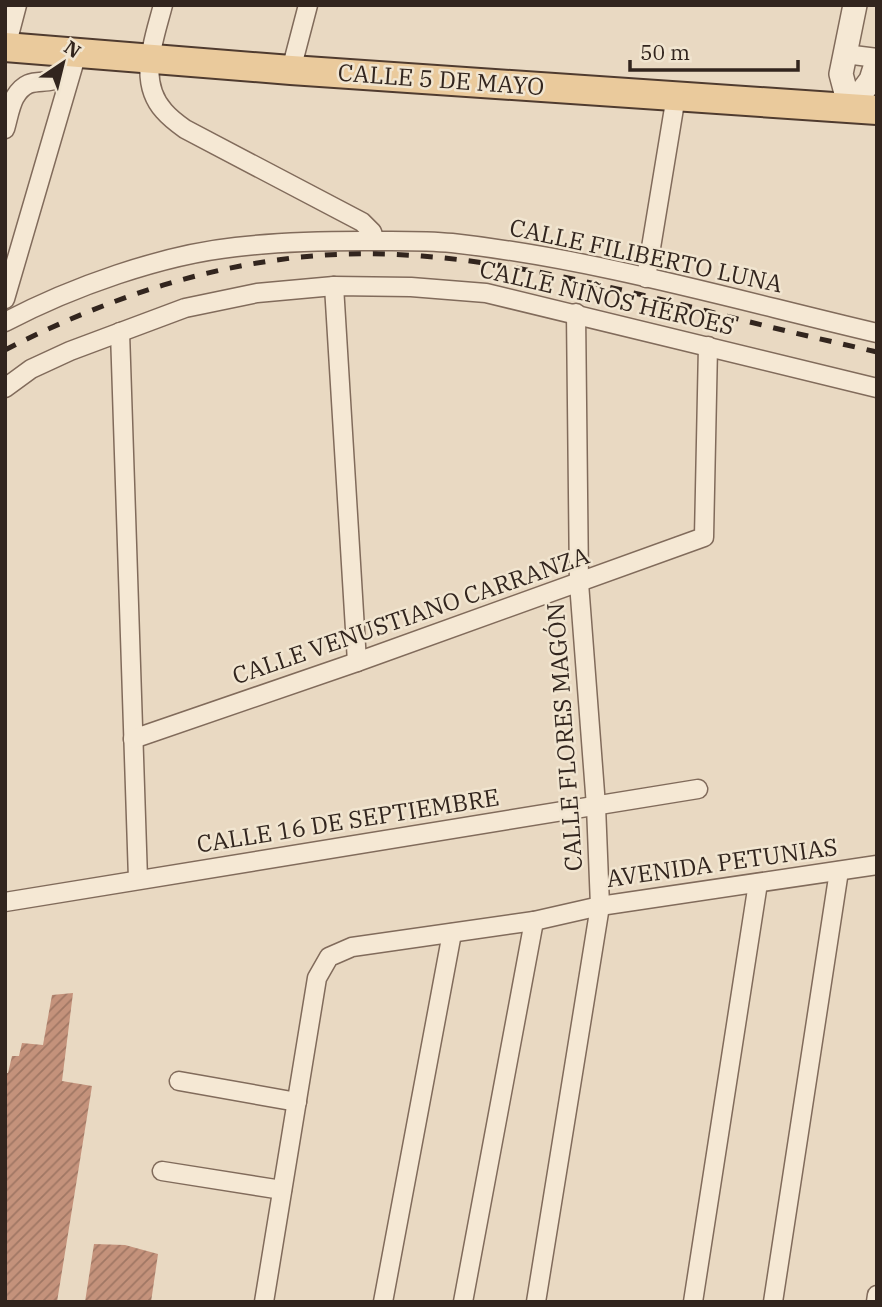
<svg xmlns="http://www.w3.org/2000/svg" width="882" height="1307" font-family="'IBM Plex Serif',serif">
  <defs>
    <pattern id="building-hatch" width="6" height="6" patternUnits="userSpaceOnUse" patternTransform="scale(1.75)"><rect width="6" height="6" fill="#c4927b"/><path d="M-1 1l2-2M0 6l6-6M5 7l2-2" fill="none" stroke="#a07764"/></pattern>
  </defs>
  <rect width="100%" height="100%" fill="#e9d9c2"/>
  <g fill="url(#building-hatch)">
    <path d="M73 993 62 1081 92 1086 57 1302H5V1073H8L12 1056H19L22 1043 43 1045 52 995Z"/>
    <path d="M94 1244 125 1245 158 1254 151 1302H85Z"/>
  </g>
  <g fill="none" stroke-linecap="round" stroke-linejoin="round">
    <g stroke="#816b5b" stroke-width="21">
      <g id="minor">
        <path d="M163 5C154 40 137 81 164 111 170 118 178 124 185 129L362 222 372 232 375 241"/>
        <path d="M6 47 17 5"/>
        <path d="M845 54 877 58"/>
        <path d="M291 70 308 5"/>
        <path d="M5 129C8 119 10 106 15 97 30 72 47 89 62 75 66 72 69 66 71 62"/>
        <path d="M646 278 676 96"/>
        <path d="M334 286 357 662"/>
        <path d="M5 299 77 53"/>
        <path d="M5 322C72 287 161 255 236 247 278 242 320 241 362 241 392 241 423 240 452 243 596 259 736 300 877 333"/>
        <path d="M120 332 138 879"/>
        <path d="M5 388 31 369 70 351 185 308 257 293 334 286 411 287 486 293 877 388"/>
        <path d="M133 739 357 662 704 537 708 346"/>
        <path d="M5 902 698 789"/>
        <path d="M179 1081 297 1102"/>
        <path d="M162 1171 282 1190"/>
        <path d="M264 1302 317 978 329 957 352 947 534 921 600 906 877 865"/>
        <path d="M383 1302 452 933"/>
        <path d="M463 1302 534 921"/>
        <path d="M536 1302 600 906 596 806 579 583 576 313"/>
        <path d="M693 1302 758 883"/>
        <path d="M773 1302 839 871"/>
        <path d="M876 1302 877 1295"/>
      </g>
    </g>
    <g stroke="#816b5b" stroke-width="26">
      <g id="tertiary">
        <path d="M850 108 841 74 855 5"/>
        <path d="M850 108 871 80 877 61"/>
      </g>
    </g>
    <g stroke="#4f3b2f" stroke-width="32">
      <path id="primary" d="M5 47 291 70 877 110"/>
    </g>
    <use href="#minor" stroke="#f5e8d4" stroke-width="18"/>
    <use href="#tertiary" stroke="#f5e8d4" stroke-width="23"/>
    <use href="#primary" stroke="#eaca9c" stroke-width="28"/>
    <path stroke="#32251e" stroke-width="5" stroke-dasharray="12 12" stroke-linecap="butt" d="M5 350C99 302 196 268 301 257 439 243 575 278 707 311 764 326 820 339 877 352"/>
  </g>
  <g text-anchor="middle" stroke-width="5" stroke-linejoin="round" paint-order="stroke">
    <g font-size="24" fill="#32251e" stroke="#f1e5d0">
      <text transform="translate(441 80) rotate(4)" y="8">CALLE 5 DE MAYO</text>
      <text transform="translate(646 256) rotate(12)" y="8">CALLE FILIBERTO LUNA</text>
      <text transform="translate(607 298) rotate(13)" y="8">CALLE NIÑOS HÉROES</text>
      <text transform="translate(411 616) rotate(-19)" y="8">CALLE VENUSTIANO CARRANZA</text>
      <text transform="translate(565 737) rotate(-94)" y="8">CALLE FLORES MAGÓN</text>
      <text transform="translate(348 821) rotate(-9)" y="8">CALLE 16 DE SEPTIEMBRE</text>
      <text transform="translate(722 863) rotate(-8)" y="8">AVENIDA PETUNIAS</text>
    </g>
  </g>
  <rect width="882" height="1307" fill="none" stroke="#32251e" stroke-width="14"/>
  <g transform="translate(63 63) rotate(35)" stroke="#f1e5d0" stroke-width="5" paint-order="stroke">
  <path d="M0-5L12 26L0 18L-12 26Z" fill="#32251e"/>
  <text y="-10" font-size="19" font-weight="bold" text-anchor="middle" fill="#32251e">N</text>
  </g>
  <path d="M630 60v10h168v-10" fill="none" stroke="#32251e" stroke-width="3.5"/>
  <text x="640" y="60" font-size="21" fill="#32251e" stroke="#f1e5d0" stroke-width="5" paint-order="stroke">50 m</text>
</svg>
